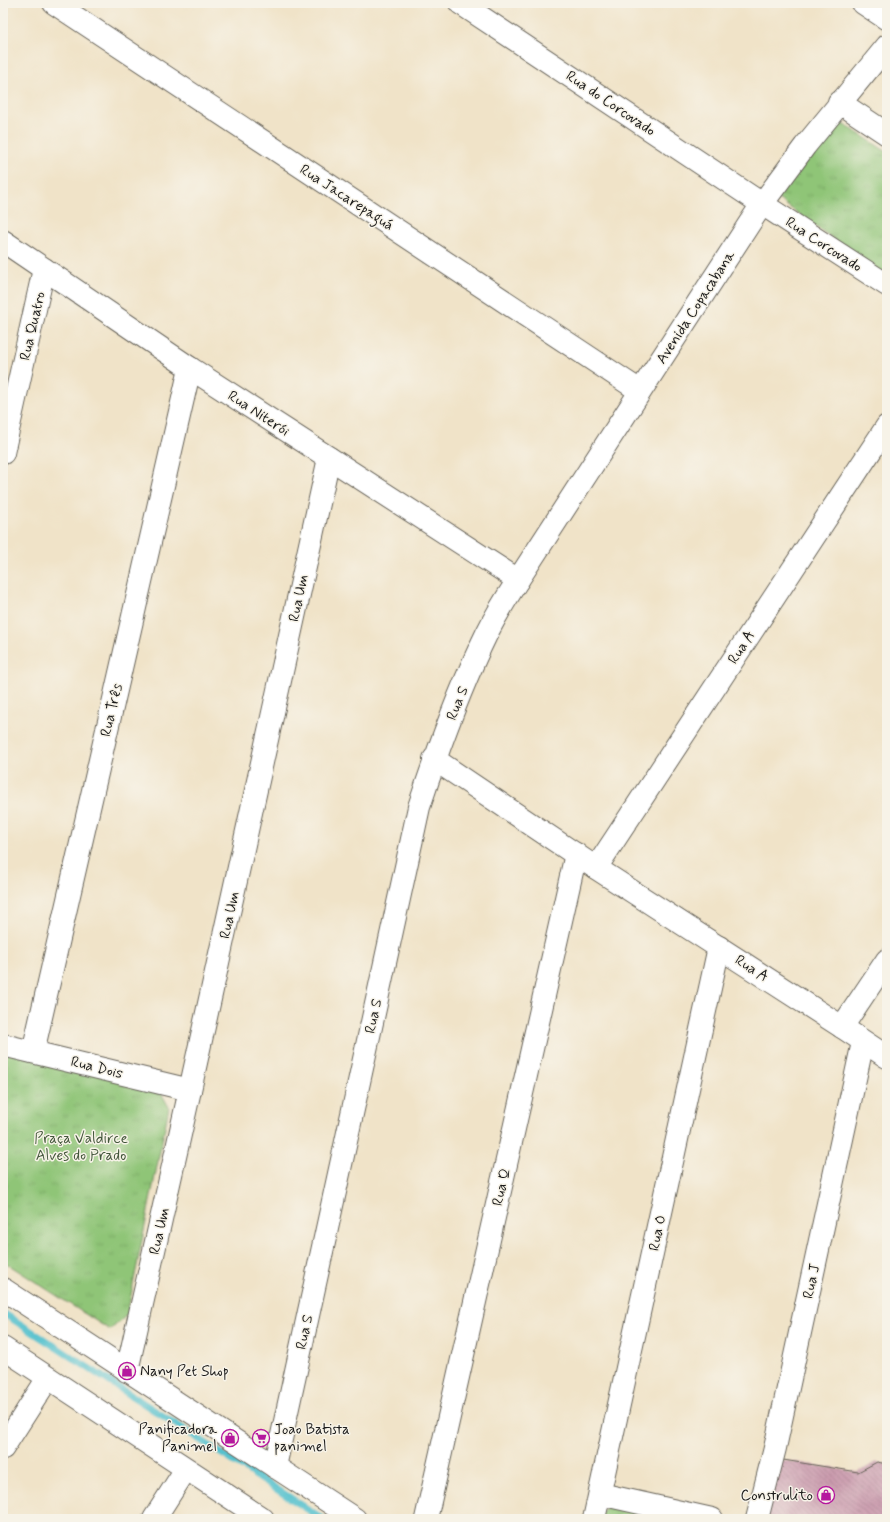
<svg xmlns="http://www.w3.org/2000/svg" width="890" height="1522" font-family="Mynerve,sans-serif">
  <defs>
    <pattern id="grass-tufts" width="24" height="20" patternUnits="userSpaceOnUse"><rect width="24" height="20" fill="#8fc577"/><path d="M3 7l-1-3M5 7V3M7 7l1-3M15 17l-1-3M17 17v-4M19 17l1-3" fill="none" stroke="#7ba966"/></pattern>
    <pattern id="building-back-hatch" width="6" height="6" patternUnits="userSpaceOnUse"><rect width="6" height="6" fill="#cb9bae"/><path d="M-1 5l2 2M0 0l6 6M5-1l2 2" fill="none" stroke="#a47e8d"/></pattern>
  </defs>
  <rect width="100%" height="100%" fill="#f7f3e8"/>
  <filter id="ink" filterUnits="userSpaceOnUse"><feTurbulence type="fractalNoise" baseFrequency=".025" numOctaves="2"/><feDisplacementMap in="SourceGraphic" scale="8" xChannelSelector="R" yChannelSelector="G"/><feConvolveMatrix kernelMatrix="1 2 1 2 8 2 1 2 1" color-interpolation-filters="sRGB"/></filter>
  <filter id="wash" filterUnits="userSpaceOnUse"><feTurbulence type="fractalNoise" baseFrequency=".012" numOctaves="4" result="noise"/><feDisplacementMap in="SourceGraphic" scale="16" xChannelSelector="R" yChannelSelector="G"/><feGaussianBlur stdDeviation="0.9" result="paint"/><feColorMatrix in="noise" values="0 0 0 0 0 0 0 0 0 0 0 0 0 0 0 0 0 1.4 0 .05"/><feComposite in="paint" operator="in"/></filter>
  <g filter="url(#wash)">
    <rect width="100%" height="100%" fill="#f0e3c8"/>
    <g fill="url(#grass-tufts)" stroke="#56704a">
      <path d="M836 119 887 152V278L774 196Z"/>
      <path d="M3 1049 155 1082 169 1107 127 1315 110 1330 3 1261Z"/>
      <path d="M607 1506 700 1519H596Z"/>
    </g>
    <g fill="none" stroke-linecap="round" stroke-linejoin="round">
      <path stroke="#55c1ce" stroke-width="7" d="M3 1313 323 1519"/>
    </g>
    <g id="blocks">
      <path fill="url(#building-back-hatch)" d="M777 1459 858 1472 877 1462 887 1464V1519H759Z"/>
    </g>
  </g>
  <g filter="url(#ink)">
    <use href="#blocks" fill-opacity="0" stroke="#666258" stroke-width="1"/>
    <g fill="none" stroke-linecap="round" stroke-linejoin="round">
      <g stroke="#666258" stroke-width="24">
        <g id="minor">
          <path d="M54 3 640 391"/>
          <path d="M460 3 762 204 887 285"/>
          <path d="M863 3 887 19"/>
          <path d="M839 102 887 134"/>
          <path d="M3 241 190 368 518 580"/>
          <path d="M3 453 44 269"/>
          <path d="M434 759 596 868 842 1027 887 1057"/>
          <path d="M596 868 887 426"/>
          <path d="M842 1027 887 960"/>
          <path d="M3 1045 190 1090"/>
          <path d="M33 1052 190 368"/>
          <path d="M127 1371 190 1090 329 458"/>
          <path d="M3 1448 48 1378"/>
          <path d="M600 1494 712 1519"/>
          <path d="M154 1519 186 1469"/>
          <path d="M426 1519 576 854"/>
          <path d="M594 1519 719 947"/>
          <path d="M757 1519 775 1448 863 1042"/>
        </g>
      </g>
      <g stroke="#666258" stroke-width="24">
        <g id="tertiary">
          <path d="M3 1289 355 1519"/>
          <path d="M3 1348 263 1519"/>
          <path d="M275 1467 419 807C438 749 460 688 487 633 496 615 507 597 518 580L762 204 805 146 887 46"/>
        </g>
      </g>
      <use href="#minor" stroke="#fff" stroke-width="22"/>
      <use href="#tertiary" stroke="#fff" stroke-width="22"/>
    </g>
  </g>
  <defs>
    <g id="shop-ring" transform="scale(0.9)"><circle r="9.5" fill="#f7f3e8" stroke="#b5179e" stroke-width="1.5"/><path d="M-5-2.5h2.3a2.7 3.5 0 0 1 5.4 0H5L5.5 6h-11ZM-1.5-2.5h3a1.5 2.3 0 0 0-3 0Z" fill="#b5179e"/></g>
    <g id="supermarket-ring" transform="scale(0.9)"><circle r="9.5" fill="#f7f3e8" stroke="#b5179e" stroke-width="1.5"/><path d="M-6-5.5h2.5l.6 2H6L4.5 2H-2.5L-4.4-4H-6ZM-1.5 3.2a1.3 1.3 0 1 0 .1 0ZM3 3.2a1.3 1.3 0 1 0 .1 0Z" fill="#b5179e"/></g>
  </defs>
  <g fill-rule="evenodd">
    <use href="#shop-ring" x="127" y="1371"/>
    <use href="#shop-ring" x="230" y="1438"/>
    <use href="#supermarket-ring" x="261" y="1438"/>
    <use href="#shop-ring" x="826" y="1495"/>
  </g>
  <g text-anchor="middle" stroke-width="3" stroke-linejoin="round" paint-order="stroke">
    <g font-size="15" fill="#1c1c1c" stroke="#f7f3e8">
      <text transform="translate(611 103) rotate(34)" y="5">Rua do Corcovado</text>
      <text transform="translate(347 197) rotate(33)" y="5">Rua Jacarepaguá</text>
      <text transform="translate(824 244) rotate(33)" y="5">Rua Corcovado</text>
      <text transform="translate(695 307) rotate(-57)" y="5">Avenida Copacabana</text>
      <text transform="translate(32 326) rotate(-77)" y="5">Rua Quatro</text>
      <text transform="translate(259 413) rotate(33)" y="5">Rua Niterói</text>
      <text transform="translate(298 598) rotate(-78)" y="5">Rua Um</text>
      <text transform="translate(741 647) rotate(-57)" y="5">Rua A</text>
      <text transform="translate(457 703) rotate(-68)" y="5">Rua S</text>
      <text transform="translate(111 710) rotate(-77)" y="5">Rua Três</text>
      <text transform="translate(229 915) rotate(-78)" y="5">Rua Um</text>
      <text transform="translate(752 968) rotate(33)" y="5">Rua A</text>
      <text transform="translate(373 1016) rotate(-78)" y="5">Rua S</text>
      <text transform="translate(97 1067) rotate(14)" y="5">Rua Dois</text>
      <text transform="translate(501 1187) rotate(-77)" y="5">Rua Q</text>
      <text transform="translate(159 1231) rotate(-77)" y="5">Rua Um</text>
      <text transform="translate(657 1233) rotate(-78)" y="5">Rua O</text>
      <text transform="translate(811 1281) rotate(-78)" y="5">Rua J</text>
      <text transform="translate(304 1332) rotate(-78)" y="5">Rua S</text>
    </g>
    <g font-size="15" fill="#44573c" stroke="#f7f3e8">
      <text x="81" y="1143">Praça Valdirce<tspan x="81" dy="17">Alves do Prado</tspan></text>
    </g>
    <g font-size="15" fill="#1c1c1c" stroke="#f7f3e8" text-anchor="start">
      <text x="140" y="1376">Nany Pet Shop</text>
      <text x="217" y="1434" text-anchor="end">Panificadora<tspan x="217" dy="17">Panimel</tspan></text>
      <text x="274" y="1434">Joao Batista<tspan x="274" dy="17">panimel</tspan></text>
      <text x="813" y="1500" text-anchor="end">Construlito</text>
    </g>
  </g>
  <rect width="890" height="1522" fill="none" stroke="#f7f3e8" stroke-width="16"/>
</svg>
